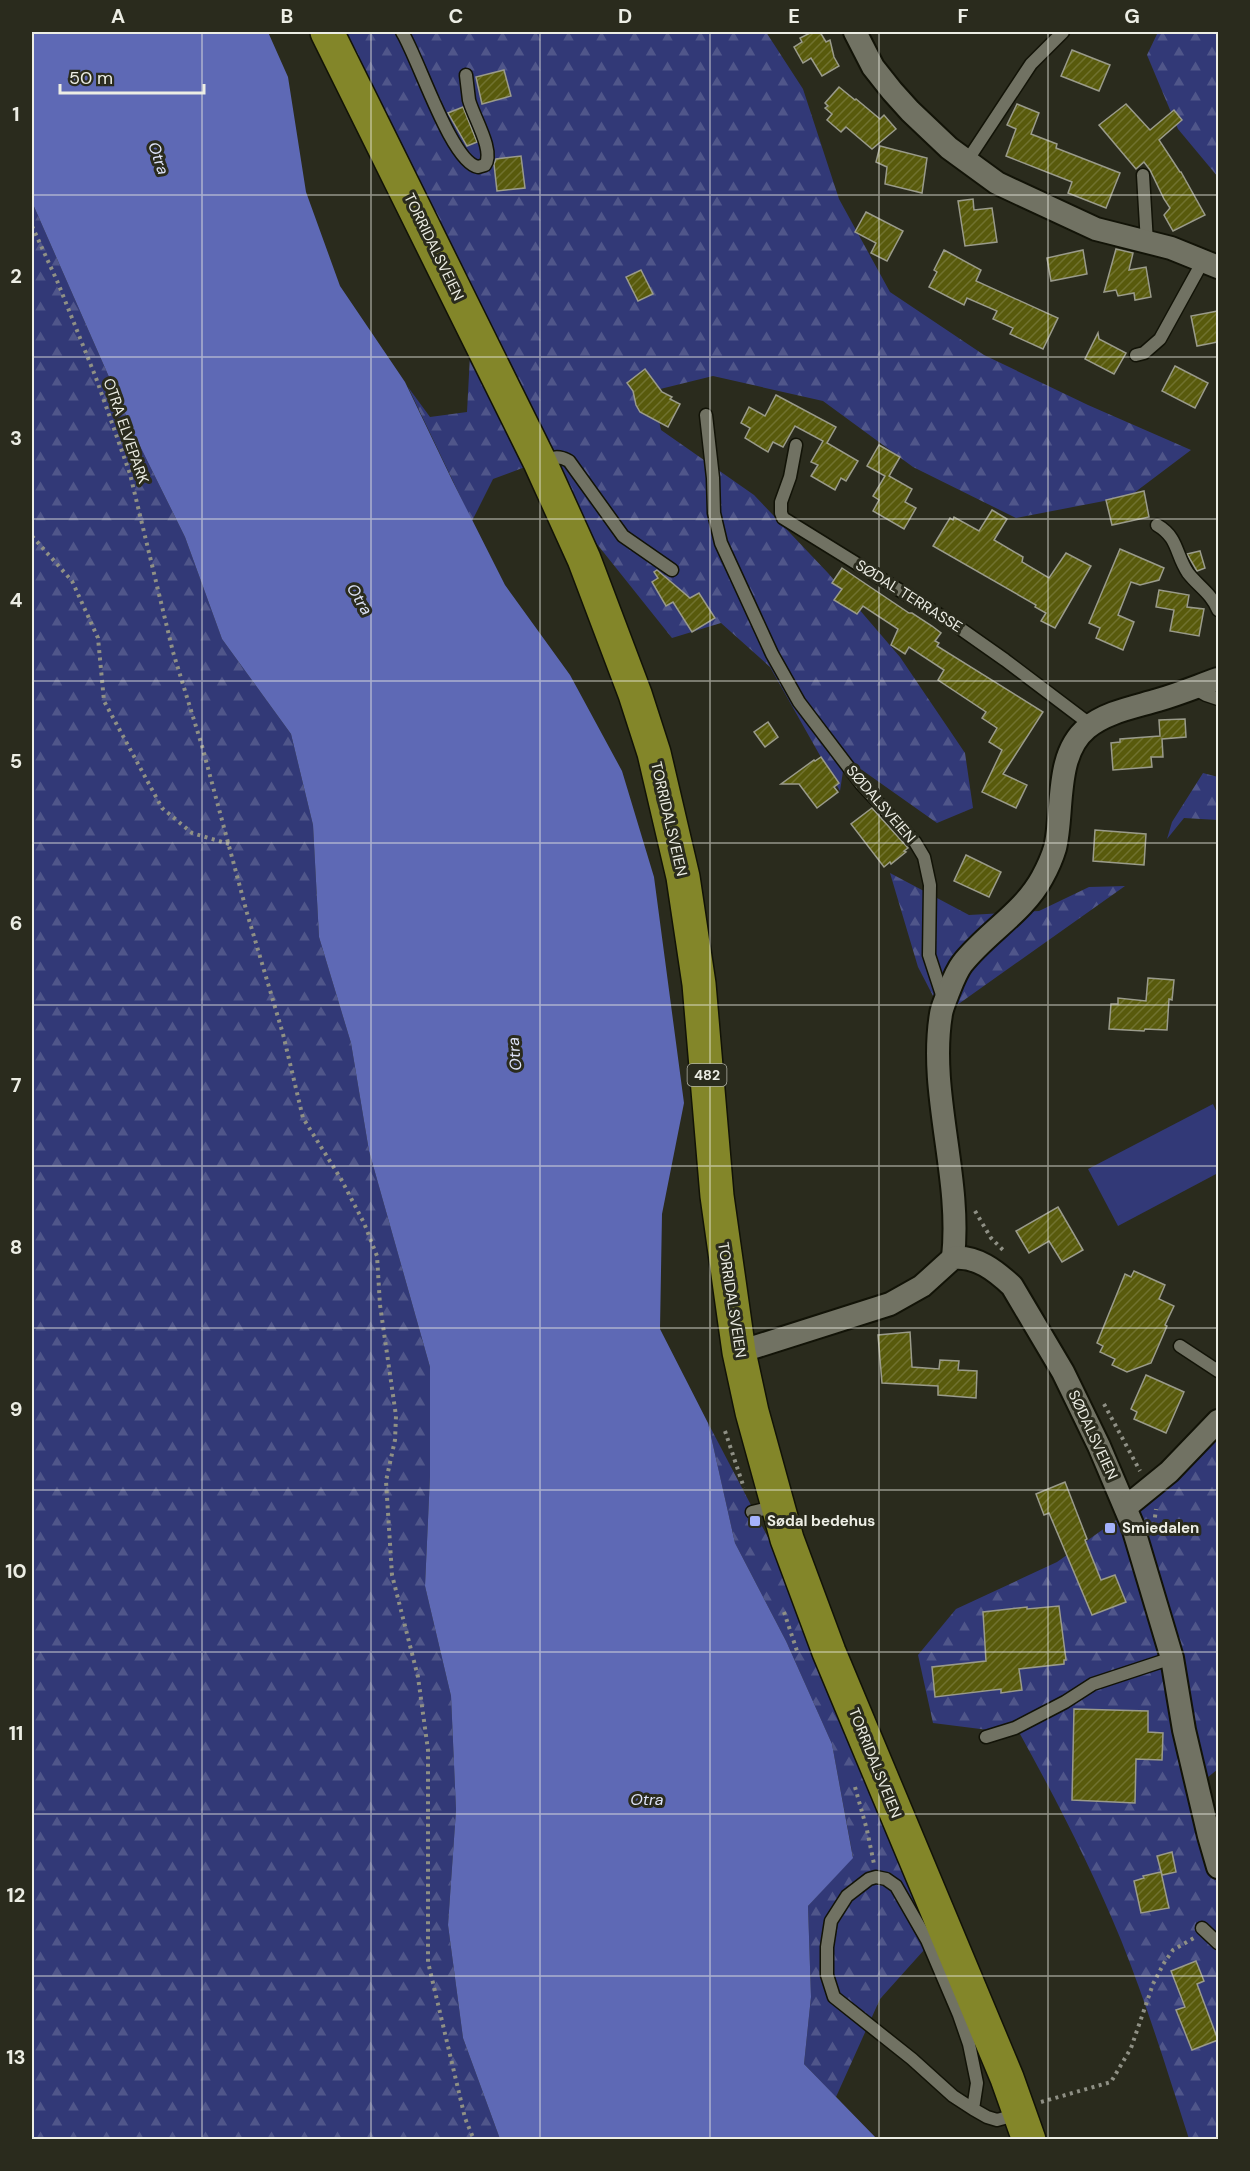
<svg xmlns="http://www.w3.org/2000/svg" width="1250" height="2171" font-family="'DM Sans',sans-serif">
  <defs>
    <pattern id="forest-firs" width="22" height="20" patternUnits="userSpaceOnUse" patternTransform="scale(1.5)"><rect width="22" height="20" fill="#323977"/><path d="M5 1l3.5 6h-7zM16 11l3.5 6h-7z" fill="#50568a"/></pattern>
    <pattern id="building-hatch" width="6" height="6" patternUnits="userSpaceOnUse" patternTransform="scale(1.5)"><rect width="6" height="6" fill="#585a0c"/><path d="M-1 1l2-2M0 6l6-6M5 7l2-2" fill="none" stroke="#70722f"/></pattern>
  </defs>
  <rect width="100%" height="100%" fill="#2a2b1d"/>
  <g fill="url(#forest-firs)">
    <path d="M339 32H766L803 89 839 199 890 292 984 355 1088 405 1191 450 1130 496 1016 518 913 467 823 401 713 376 652 391 661 430 754 495 828 573 900 657 965 753 973 808 937 823 845 758 840 791 770 667 721 623 672 638 533 464 493 479 472 521 408 387 430 417 467 412 472 318Z"/>
    <path d="M1158 32H1218V177L1178 129 1147 55Z"/>
    <path d="M32 202 135 436 185 537 222 639 291 734 313 825 319 937 351 1043 369 1151 430 1367V1476L425 1586 451 1696 456 1810 448 1925 463 2038 500 2139H32Z"/>
    <path d="M1203 773 1218 777V820L1184 818 1167 839 1172 822Z"/>
    <path d="M890 873 969 915 1039 911 1089 887 1125 886 943 1015 918 967Z"/>
    <path d="M708 1423 774 1549 965 1983 924 1950 880 1999 836 2097 804 2064 811 1997 808 1906 853 1857 832 1744 786 1641 735 1543Z"/>
    <path d="M1218 1429V1769L1202 1782 1218 1845V2139H1189C1168 2073 1147 2005 1121 1940 1092 1869 1057 1801 1020 1734L933 1723 918 1655 956 1609 1057 1562 1150 1496Z"/>
  </g>
  <path fill="#323977" d="M1213 1104 1218 1115V1173L1118 1226 1088 1169Z"/>
  <path fill="#5e69b5" d="M32 32H268L288 77 306 192 340 286 405 382 453 482 505 585 570 675 622 771 654 877 684 1103 662 1214 660 1329 708 1423 735 1543 786 1641 832 1744 853 1858 808 1906 811 1997 804 2064 877 2139H500L463 2038 448 1925 456 1810 451 1696 425 1586 430 1476V1367L369 1151 351 1043 319 937 313 825 291 734 222 639 185 537 135 436 32 202Z"/>
  <g fill="url(#building-hatch)" stroke="#9a9b8b" stroke-width="1.5">
    <path d="M812 32H820L826 42 830 40 834 57 839 66 822 76 811 58 803 63 794 47 802 42 800 38Z"/>
    <path d="M1072 50 1110 65 1099 91 1061 76Z"/>
    <path d="M504 70 511 96 482 104 476 77Z"/>
    <path d="M839 87 855 100 856 99 880 119 884 115 896 129 872 149 846 127 841 132 827 120 832 114 825 108 828 106 825 103Z"/>
    <path d="M1017 104 1039 113 1031 134 1057 144 1056 148 1120 173 1106 208 1068 193 1072 182 1006 156 1016 129 1007 125Z"/>
    <path d="M1126 104 1150 130 1174 110 1182 120 1159 140 1180 172H1181L1205 215 1173 231 1164 215 1170 208 1164 199 1150 170 1144 162 1136 169 1099 125Z"/>
    <path d="M463 107 477 142 467 146 448 113Z"/>
    <path d="M880 146 927 158 922 193 885 184 887 167 876 162Z"/>
    <path d="M521 156 525 188 497 191 494 164 496 159Z"/>
    <path d="M973 199 974 210 992 208 997 242 965 246 958 201Z"/>
    <path d="M866 212 903 231 887 261 871 253 876 243 855 232Z"/>
    <path d="M1116 249 1133 253 1129 270 1146 267 1151 297 1135 300 1134 293 1118 296 1116 290 1104 292Z"/>
    <path d="M944 250 981 270 976 281 1058 318 1043 349 1010 334 1013 328 993 319 997 311 967 298 964 305 929 287 937 272 934 270Z"/>
    <path d="M1083 250 1087 274 1051 281 1047 258Z"/>
    <path d="M641 270 653 294 638 301 626 277Z"/>
    <path d="M1218 311V342L1197 346 1191 316Z"/>
    <path d="M1098 333 1099 339 1126 353 1114 374 1085 359Z"/>
    <path d="M1175 366 1208 383 1195 408 1162 391Z"/>
    <path d="M645 369 662 392 672 397 670 399 680 404 668 427 640 412 636 405 633 391 627 383Z"/>
    <path d="M776 395 836 427 827 443 858 461 846 481 841 478 835 490 811 476 818 465 811 462 823 441 795 426 783 447 773 442 768 452 745 438 750 428 741 423 749 407 765 416Z"/>
    <path d="M879 445 900 457 889 476 912 489 905 502 916 508 904 529 873 511 879 500 873 496 885 476 867 466Z"/>
    <path d="M1144 491 1149 517 1112 525 1106 500Z"/>
    <path d="M992 510 1007 519 994 540 1023 557 1022 562 1049 578 1066 553 1091 566 1055 628 1041 621 1046 613 1035 607 1036 605 933 546 950 518 953 520 954 517 979 531Z"/>
    <path d="M1120 549 1164 568 1159 580 1140 585 1131 582 1118 615 1134 622 1123 650 1096 638 1100 628 1089 623Z"/>
    <path d="M1200 551 1205 568 1197 571 1187 554Z"/>
    <path d="M842 568 909 613H912L932 626 941 633 935 641 939 643 937 646 1043 712 1003 774 1027 785 1016 808 982 792 1002 750 989 742 997 728 982 718 986 712 938 680 944 670 909 647 905 654 891 645 898 629 863 606 857 614 834 600 842 589 832 583Z"/>
    <path d="M657 570 690 598 699 593 715 618 692 632 673 602 666 606 652 582 658 578 654 572Z"/>
    <path d="M1159 590 1189 595 1187 607 1204 609 1199 636 1170 631 1174 610 1156 607Z"/>
    <path d="M1185 719 1186 737 1162 739 1163 757H1151L1152 767 1113 770 1111 743 1120 742V739L1160 736 1159 720Z"/>
    <path d="M768 722 778 737 765 747 754 732Z"/>
    <path d="M821 757 839 783 834 787 838 792 817 808 799 784H781L814 760 815 761Z"/>
    <path d="M872 808 908 848 904 851 906 852 891 864 890 862 884 867 851 824Z"/>
    <path d="M1095 830 1146 834 1144 865 1093 861Z"/>
    <path d="M966 855 1001 872 989 897 954 881Z"/>
    <path d="M1148 978 1174 980 1172 1000 1169 999 1167 1030 1145 1029 1144 1031 1109 1029 1111 1004H1118V998L1146 1001Z"/>
    <path d="M1058 1207 1083 1250 1062 1262 1049 1241 1029 1253 1016 1231Z"/>
    <path d="M1134 1271 1165 1285 1159 1299 1174 1306 1165 1325 1167 1326 1151 1363 1127 1372 1112 1365 1115 1359 1100 1352 1103 1346 1097 1343 1125 1274 1131 1277Z"/>
    <path d="M910 1332 912 1367 939 1369 940 1360 959 1361 958 1370 977 1371 976 1398 938 1395V1386L882 1383 878 1335Z"/>
    <path d="M1146 1375 1184 1392 1166 1433 1134 1419 1137 1412 1131 1409Z"/>
    <path d="M1065 1482 1087 1539 1085 1540 1101 1580 1115 1575 1126 1602 1092 1615 1049 1513 1044 1515 1036 1494Z"/>
    <path d="M1059 1606 1066 1660H1064V1664L1019 1669 1022 1690 1001 1693V1689L935 1697 932 1667 986 1661 983 1612 1027 1607V1609Z"/>
    <path d="M1074 1709 1148 1711V1732L1163 1733 1162 1760 1136 1759 1135 1803 1072 1800Z"/>
    <path d="M1172 1852 1176 1872 1162 1875 1157 1856Z"/>
    <path d="M1161 1872 1169 1908 1141 1913 1134 1881 1144 1878 1143 1876Z"/>
    <path d="M1196 1961 1204 1981 1197 1984 1218 2040 1192 2050 1176 2010 1185 2007 1171 1971Z"/>
  </g>
  <g fill="none" stroke-linecap="round" stroke-linejoin="round">
    <g stroke="#121307" stroke-width="15">
      <g id="service">
        <path d="M402 32C418 57 451 162 478 167L485 165C495 151 473 116 469 100 468 92 467 83 466 75"/>
        <path d="M967 161 1031 64 1063 32"/>
        <path d="M1143 175 1147 243"/>
        <path d="M1136 355 1144 353 1160 339 1203 261"/>
        <path d="M706 415 713 478 714 513 721 543 772 654 799 702 862 785 915 842 924 857 930 885 929 955 943 998"/>
        <path d="M796 445 790 477 781 502V513L783 518 951 622 1005 660 1091 725"/>
        <path d="M541 462C553 457 558 455 569 461L623 536 672 570"/>
        <path d="M1157 525C1179 538 1175 554 1188 573 1198 586 1212 594 1218 610"/>
        <path d="M1194 688 1206 695 1218 699"/>
        <path d="M1180 1346 1218 1371"/>
        <path d="M752 1512 777 1506"/>
        <path d="M986 1737 1015 1728 1065 1702 1093 1684 1172 1658"/>
        <path d="M1202 1928 1218 1943"/>
        <path d="M973 2109 977 2083 969 2044 959 2015 927 1940 896 1886 886 1879 876 1877 869 1879 847 1896 831 1921 827 1947V1975L834 1997 912 2059 953 2096 973 2109 987 2117 997 2120 1019 2114"/>
      </g>
    </g>
    <g stroke="#121307" stroke-width="26">
      <g id="minor">
        <path d="M855 32 873 67 892 91 910 111 949 148 997 183 1096 229 1171 248 1218 267"/>
        <path d="M953 1258C962 1176 928 1093 941 1014 942 1007 946 999 948 993 952 983 956 972 962 964 986 933 1023 913 1042 878 1047 869 1052 858 1055 848 1064 812 1054 755 1087 728 1106 712 1135 707 1158 700 1179 694 1198 686 1218 679"/>
        <path d="M739 1352 890 1304 922 1286 953 1258C976 1255 996 1271 1012 1286L1063 1372 1099 1446 1132 1524 1172 1658 1184 1730 1209 1836 1218 1867"/>
        <path d="M1126 1507 1169 1472 1218 1421"/>
      </g>
    </g>
    <g stroke="#121307" stroke-width="36">
      <path id="primary" d="M327 32 540 462 584 559 635 694 654 753 683 877 699 984 717 1196 739 1352 752 1412 787 1539 829 1652 1007 2078 1029 2140"/>
    </g>
    <g stroke="#8f9085" stroke-width="4" stroke-dasharray="3 4.5" stroke-linecap="butt">
      <path d="M32 226 58 283 96 378 130 474 173 652 202 746 247 913 283 1034 303 1118 341 1179 364 1223 377 1256 380 1305 396 1416 395 1440 386 1481 392 1575 418 1677 428 1750V1962L465 2118 474 2140"/>
      <path d="M32 536 72 581 98 638 104 701 162 808 192 833 229 844"/>
      <path d="M975 1211 991 1238 1004 1251"/>
      <path d="M1104 1404 1140 1471"/>
      <path d="M725 1431 744 1488"/>
      <path d="M1154 1525 1156 1509"/>
      <path d="M784 1612 798 1654"/>
      <path d="M855 1787 867 1830 874 1864"/>
      <path d="M1041 2102 1111 2082 1131 2048 1153 1984 1164 1963 1173 1950 1194 1938"/>
    </g>
    <use href="#service" stroke="#717263" stroke-width="12"/>
    <use href="#minor" stroke="#717263" stroke-width="22"/>
    <use href="#primary" stroke="#838629" stroke-width="33"/>
  </g>
  <path fill="none" stroke="#ecede4" stroke-width="1.5" stroke-opacity="0.55" d="M202 32V2140M371 32V2140M540 32V2140M710 32V2140M879 32V2140M1048 32V2140M32 195H1218M32 357H1218M32 519H1218M32 681H1218M32 843H1218M32 1005H1218M32 1166H1218M32 1328H1218M32 1490H1218M32 1652H1218M32 1814H1218M32 1976H1218"/>
  <g fill="#a4b2fc" stroke="#2a2b1d" stroke-width="2">
    <rect x="749" y="1515" width="12" height="12" rx="3"/>
    <rect x="1104" y="1522" width="12" height="12" rx="3"/>
  </g>
  <g text-anchor="middle" stroke-width="6" stroke-linejoin="round" paint-order="stroke">
    <rect fill="#2a2b1d" stroke="#b2b3a8" stroke-width="1.5" x="687.5" y="1064" width="39" height="22" rx="4.5"/>
    <g font-size="14" font-weight="bold" fill="#ecede4">
      <text x="707" y="1080">482</text>
    </g>
    <g font-size="15" fill="#ecede4" stroke="#2a2b1d">
      <text transform="translate(434 247) rotate(64)" y="5">TORRIDALSVEIEN</text>
      <text transform="translate(126 431) rotate(71)" y="5">OTRA ELVEPARK</text>
      <text transform="translate(909 596) rotate(32)" y="5">SØDAL TERRASSE</text>
      <text transform="translate(881 804) rotate(49)" y="5">SØDALSVEIEN</text>
      <text transform="translate(669 819) rotate(77)" y="5">TORRIDALSVEIEN</text>
      <text transform="translate(732 1300) rotate(81)" y="5">TORRIDALSVEIEN</text>
      <text transform="translate(1093 1435) rotate(65)" y="5">SØDALSVEIEN</text>
      <text transform="translate(875 1763) rotate(68)" y="5">TORRIDALSVEIEN</text>
    </g>
    <g font-size="15" font-weight="bold" fill="#ecede4" stroke="#2a2b1d" text-anchor="start">
      <text x="767" y="1526">Sødal bedehus</text>
      <text x="1122" y="1533">Smiedalen</text>
    </g>
    <g font-size="16" font-style="italic" fill="#dee3f8" stroke="#2a2b1d">
      <text transform="translate(159 158) rotate(71)" y="6">Otra</text>
      <text transform="translate(360 599) rotate(59)" y="6">Otra</text>
      <text transform="translate(514 1054) rotate(-95)" y="6">Otra</text>
      <text x="647" y="1805">Otra</text>
    </g>
  </g>
  <rect width="1250" height="2171" fill="none" stroke="#2a2b1d" stroke-width="66"/>
  <path d="M60 84v9h144v-9" fill="none" stroke="#ecede4" stroke-width="3"/>
  <text x="69" y="84" font-size="18" fill="#ecede4" stroke="#2a2b1d" stroke-width="4.5" paint-order="stroke">50 m</text>
  <rect x="33" y="33" width="1184" height="2105" fill="none" stroke="#ecede4" stroke-width="2"/>
  <g font-size="20" text-anchor="middle" font-weight="bold" fill="#ecede4">
    <text x="118" y="23">A</text>
    <text x="287" y="23">B</text>
    <text x="456" y="23">C</text>
    <text x="625" y="23">D</text>
    <text x="794" y="23">E</text>
    <text x="963" y="23">F</text>
    <text x="1132" y="23">G</text>
    <text x="16" y="121">1</text>
    <text x="16" y="283">2</text>
    <text x="16" y="445">3</text>
    <text x="16" y="607">4</text>
    <text x="16" y="768">5</text>
    <text x="16" y="930">6</text>
    <text x="16" y="1092">7</text>
    <text x="16" y="1254">8</text>
    <text x="16" y="1416">9</text>
    <text x="16" y="1578">10</text>
    <text x="16" y="1740">11</text>
    <text x="16" y="1902">12</text>
    <text x="16" y="2064">13</text>
  </g>
</svg>
